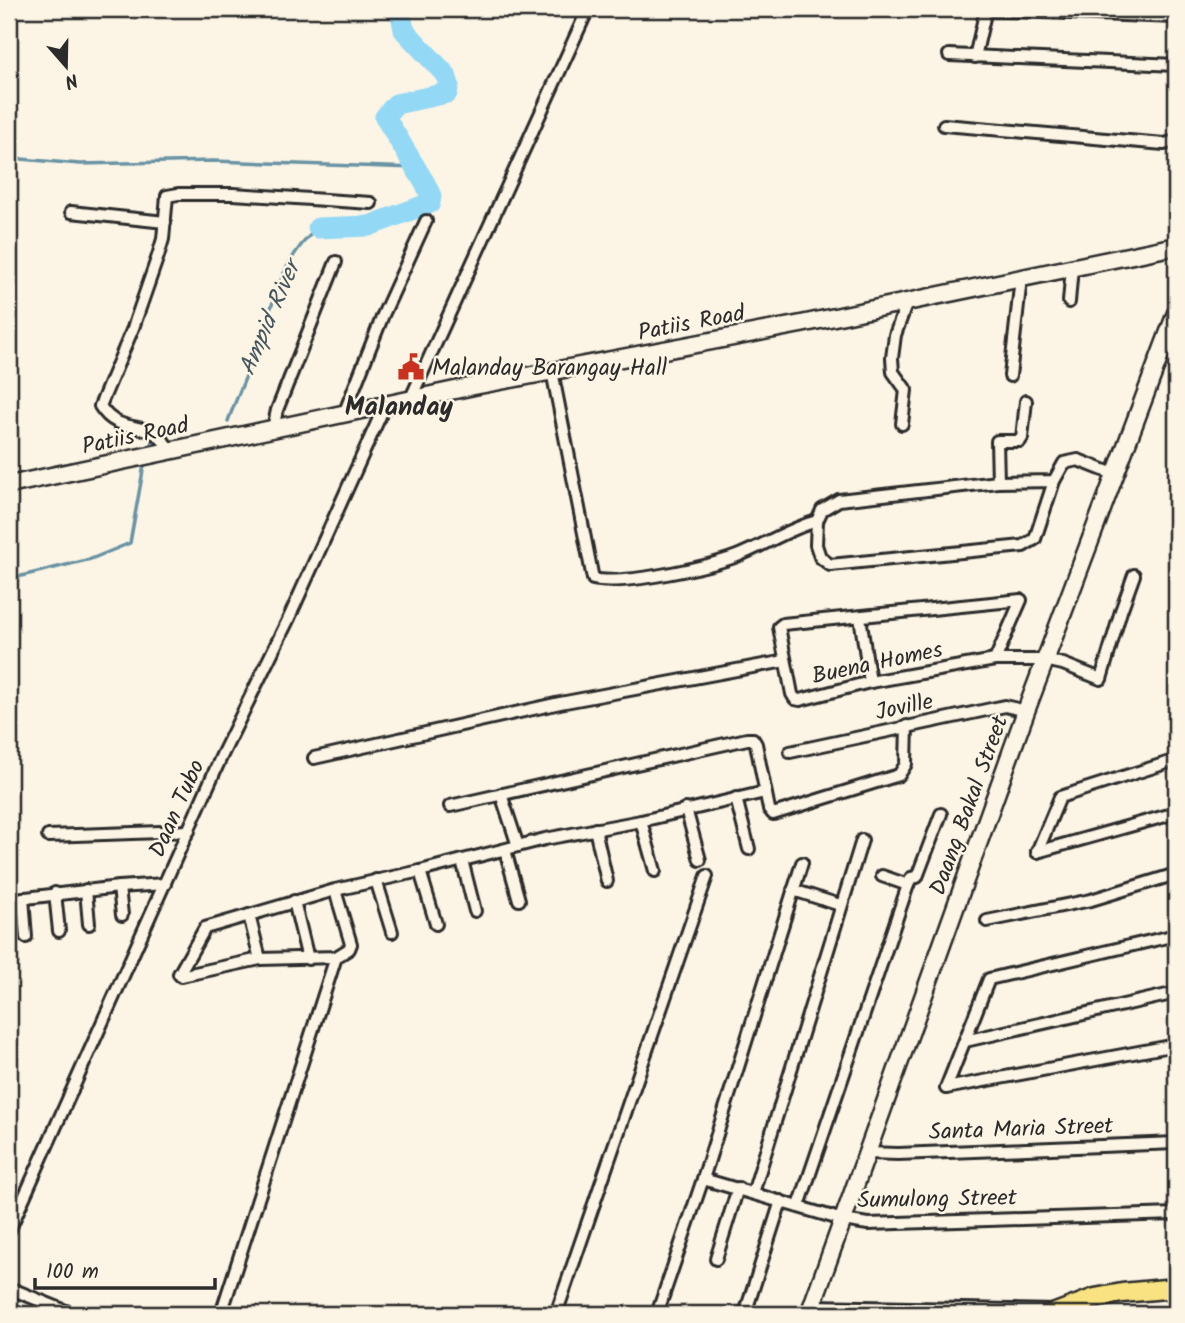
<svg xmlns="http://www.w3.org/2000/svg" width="1185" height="1323" font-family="Kalam,sans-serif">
  <rect width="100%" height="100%" fill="#fcf5e5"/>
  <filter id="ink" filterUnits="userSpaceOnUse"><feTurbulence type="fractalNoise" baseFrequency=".0143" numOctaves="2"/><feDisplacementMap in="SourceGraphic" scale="14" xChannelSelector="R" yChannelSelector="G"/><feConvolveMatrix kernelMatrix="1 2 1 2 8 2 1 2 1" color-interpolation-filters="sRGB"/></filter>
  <g filter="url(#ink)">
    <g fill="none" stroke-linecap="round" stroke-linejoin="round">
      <g stroke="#6993a4" stroke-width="3.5">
        <path d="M9 158 80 164 213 161 416 168"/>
        <path d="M228 421C237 397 247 374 256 351 274 306 279 260 318 228"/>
        <path d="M147 450 152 442"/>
        <path d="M9 579 91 559 130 543 144 465 137 466"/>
      </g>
      <path stroke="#93d8f5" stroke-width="21" d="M318 228 369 226 430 203 431 196 426 185 385 117 396 104 447 93 449 85 446 75 404 30 400 9"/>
      <g stroke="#2b2b2b" stroke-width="16">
        <g id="street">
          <path d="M985 10 1176 17"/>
          <path d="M949 55 1176 65"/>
          <path d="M975 57 986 9"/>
          <path d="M944 125 1164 144 1176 141"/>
          <path d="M71 212 165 222"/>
          <path d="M1069 302 1072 267"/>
          <path d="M552 371 593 579C622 586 708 567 737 556 765 545 788 529 817 521"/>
          <path d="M1010 376 1021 278"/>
          <path d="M410 400 588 9"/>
          <path d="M344 414 383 315 426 221"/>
          <path d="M902 424 906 390 893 372 892 358 895 335 907 302"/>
          <path d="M273 429 277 410 336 262"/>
          <path d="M169 451C155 415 121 440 100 406L133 328 158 256 163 239 167 196 178 194H233L371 203"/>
          <path d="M1054 481 998 482 839 500 822 510 817 521 816 545 820 557 830 565 1023 546 1035 539 1054 481 1064 463 1078 460 1116 475"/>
          <path d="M998 482 997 441H1020L1022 438 1026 401"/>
          <path d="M860 617 870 682"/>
          <path d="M995 660 1021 600 783 624 779 627 792 694 795 699 800 700 870 682 995 660H1045L1063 664 1101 679 1121 611 1134 575"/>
          <path d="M790 752 1005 706 1026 711"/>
          <path d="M314 758 560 703 785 661"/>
          <path d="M501 794 518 846"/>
          <path d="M736 798 749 849"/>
          <path d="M450 806 747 739H753L756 744 769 809 773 814 899 775 906 764 907 726"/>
          <path d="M686 809 700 860"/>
          <path d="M641 821 655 871"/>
          <path d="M595 829 607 881"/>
          <path d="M48 836 189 831"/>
          <path d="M505 850 519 900"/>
          <path d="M1037 852 1060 797 1176 760"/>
          <path d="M1037 852 1176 813"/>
          <path d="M462 860 475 911"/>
          <path d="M420 871 436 924"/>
          <path d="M882 876 908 885"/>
          <path d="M376 880 392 932"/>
          <path d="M119 887 122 915"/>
          <path d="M86 890 89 924"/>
          <path d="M335 890 351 944 349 949 336 957 260 959 181 976 179 974 205 928 335 890 420 871 545 839 641 821 765 792"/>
          <path d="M793 890 840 905"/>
          <path d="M55 893 59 931"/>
          <path d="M23 898 26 937"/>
          <path d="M9 900 119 887 165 884"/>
          <path d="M294 901 308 959"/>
          <path d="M249 915 260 959"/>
          <path d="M987 921 1091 900 1176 874"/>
          <path d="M965 1041 1176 993"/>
          <path d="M946 1088 989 979 1176 935"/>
          <path d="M946 1088 1176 1045"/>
          <path d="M867 1153 898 1154 1176 1143"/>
          <path d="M703 1179 843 1220 868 1224 1176 1214"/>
          <path d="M753 1193 862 840"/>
          <path d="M799 1206 908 885 911 878 917 877 941 814"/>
          <path d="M9 1231 222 755 289 618 385 405"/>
          <path d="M716 1259 738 1188"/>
          <path d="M9 1288 73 1314"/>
          <path d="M812 1306 1057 1311"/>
          <path d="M221 1314 336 957"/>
          <path d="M556 1314 707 876"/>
          <path d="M657 1314 703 1179 802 863"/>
          <path d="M745 1314 781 1201"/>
        </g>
      </g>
      <g stroke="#2b2b2b" stroke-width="21">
        <g id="secondary">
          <path d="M9 485 474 386 801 324 1176 246"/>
          <path d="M809 1314 1026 711 1176 313"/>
        </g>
      </g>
      <g stroke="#2b2b2b" stroke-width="23">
        <path id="primary" d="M1053 1314 1095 1298 1122 1293 1176 1288"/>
      </g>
      <use href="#street" stroke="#fcf5e5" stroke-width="10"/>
      <use href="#secondary" stroke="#fcf5e5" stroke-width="16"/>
      <use href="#primary" stroke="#f8e281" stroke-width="18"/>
    </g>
  </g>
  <defs>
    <g id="civic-bare" transform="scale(2.1)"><path d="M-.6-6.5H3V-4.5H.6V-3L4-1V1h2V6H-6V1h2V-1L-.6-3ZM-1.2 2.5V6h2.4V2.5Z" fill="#c8321e" stroke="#fcf5e5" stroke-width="2.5" paint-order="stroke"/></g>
  </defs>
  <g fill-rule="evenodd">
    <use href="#civic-bare" x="411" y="367"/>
  </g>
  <g text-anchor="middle" stroke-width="5" stroke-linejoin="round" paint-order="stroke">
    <g font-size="23" fill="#2b2b2b" stroke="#fcf5e5">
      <text transform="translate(691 322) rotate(-11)" y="8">Patiis Road</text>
      <text transform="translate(135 435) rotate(-12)" y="8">Patiis Road</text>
      <text transform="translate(877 662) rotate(-12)" y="8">Buena Homes</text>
      <text transform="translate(904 706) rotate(-12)" y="8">Joville</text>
      <text transform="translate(968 805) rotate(-70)" y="8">Daang Bakal Street</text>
      <text transform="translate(176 808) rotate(-66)" y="8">Daan Tubo</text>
      <text transform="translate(1021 1128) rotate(-2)" y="8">Santa Maria Street</text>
      <text transform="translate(937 1198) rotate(-1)" y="8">Sumulong Street</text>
    </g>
    <g font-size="23" fill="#2b2b2b" stroke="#fcf5e5" text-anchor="start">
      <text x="432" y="375">Malanday Barangay Hall</text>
    </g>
    <g font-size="24" font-style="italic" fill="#45565e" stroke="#fcf5e5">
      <text transform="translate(269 318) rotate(-67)" y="8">Ampid River</text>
    </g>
    <g font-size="26" font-weight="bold" fill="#2b2b2b" stroke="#fcf5e5">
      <text x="399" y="415">Malanday</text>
    </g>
  </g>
  <rect width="1185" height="1323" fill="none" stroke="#fcf5e5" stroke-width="35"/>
  <rect x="18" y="18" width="1150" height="1288" fill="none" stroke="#2b2b2b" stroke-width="2.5" filter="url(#ink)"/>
  <g transform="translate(66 66) rotate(160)" stroke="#fcf5e5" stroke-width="5" paint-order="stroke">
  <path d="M0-5L12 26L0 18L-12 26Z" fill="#2b2b2b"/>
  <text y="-10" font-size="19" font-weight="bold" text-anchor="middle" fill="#2b2b2b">N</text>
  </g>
  <path d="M35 1278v10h180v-10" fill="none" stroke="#2b2b2b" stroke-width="3.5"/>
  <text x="46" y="1278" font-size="21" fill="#2b2b2b" stroke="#fcf5e5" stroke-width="5" paint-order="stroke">100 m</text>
</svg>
